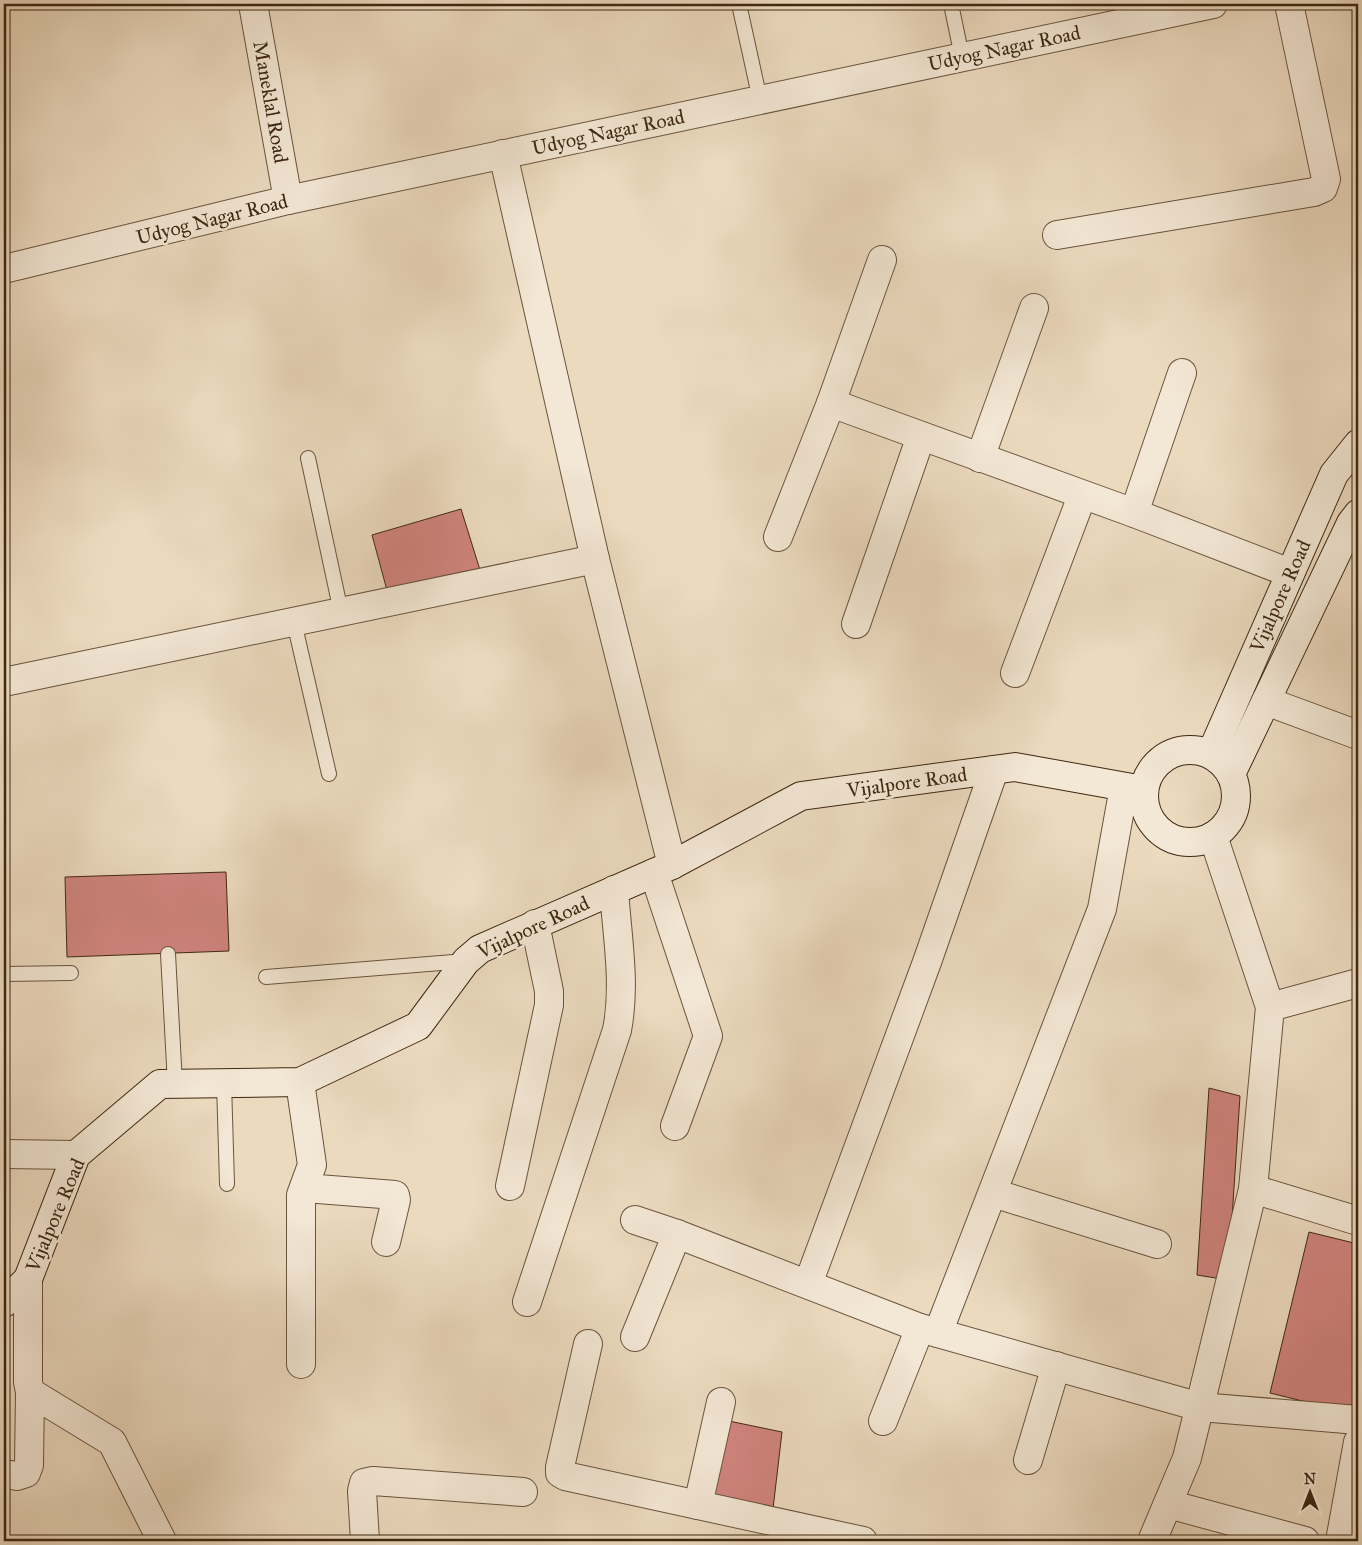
<svg xmlns="http://www.w3.org/2000/svg" width="1362" height="1545" font-family="'IM FELL Great Primer',serif">
  <rect width="100%" height="100%" fill="#ecdabf"/>
  <filter id="stains"><feTurbulence type="fractalNoise" baseFrequency=".004" numOctaves="4"/><feColorMatrix values="0 0 0 0 .2 0 0 0 0 .09 0 0 0 0 .02 0 0 0 .5 -.17"/></filter>
  <radialGradient id="worn" r=".72"><stop offset=".6" stop-color="#630" stop-opacity="0"/><stop offset="1" stop-color="#630" stop-opacity=".3"/></radialGradient>
  <g fill="#d0847e" stroke="#3e2812">
    <path d="M461 509 480 570 388 594 372 535Z"/>
    <path d="M226 872 229 951 67 957 65 877Z"/>
    <path d="M1209 1088 1240 1096 1228 1280 1197 1275Z"/>
    <path d="M1309 1232 1358 1244V1401L1355 1414 1270 1393Z"/>
    <path d="M724 1420 782 1432 773 1509 708 1496Z"/>
  </g>
  <g fill="none" stroke-linecap="round" stroke-linejoin="round">
    <g stroke="#6a543d" stroke-width="16">
      <g id="service">
        <path d="M739 4 760 100"/>
        <path d="M951 4 962 57"/>
        <path d="M308 458 341 612"/>
        <path d="M294 622 329 774"/>
        <path d="M168 954 175 1084"/>
        <path d="M4 974 71 973"/>
        <path d="M266 977 466 961"/>
        <path d="M224 1083 227 1184"/>
      </g>
    </g>
    <g stroke="#6a543d" stroke-width="30">
      <g id="minor">
        <path d="M253 4 288 200"/>
        <path d="M503 154 595 559 672 865"/>
        <path d="M1057 235 1314 192 1323 188 1326 179 1289 4"/>
        <path d="M4 269 288 200 1213 4"/>
        <path d="M831 403 1134 513 1290 573"/>
        <path d="M980 458 1034 308"/>
        <path d="M1134 513 1182 373"/>
        <path d="M778 537 831 403 882 260"/>
        <path d="M856 624 921 436"/>
        <path d="M1015 673 1082 496"/>
        <path d="M4 682 595 559"/>
        <path d="M1266 701 1358 735"/>
        <path d="M654 873 708 1036 675 1126"/>
        <path d="M1270 1007 1358 983"/>
        <path d="M300 1082 312 1165 301 1195V1364"/>
        <path d="M4 1154 76 1155"/>
        <path d="M510 1186 549 1005V991L535 924"/>
        <path d="M305 1188 395 1195 396 1200 386 1242"/>
        <path d="M1253 1189 1358 1221"/>
        <path d="M993 1193 1157 1244"/>
        <path d="M635 1220 677 1234 920 1328 1200 1407 1358 1420"/>
        <path d="M28 1279V1382L30 1392 112 1442 162 1541"/>
        <path d="M808 1284 927 962 994 770"/>
        <path d="M527 1302 617 1030C626 984 617 936 614 890"/>
        <path d="M938 1333 1102 909 1124 787"/>
        <path d="M635 1337 677 1234"/>
        <path d="M588 1344 560 1467V1473L565 1476 863 1541"/>
        <path d="M883 1421 920 1328"/>
        <path d="M1028 1460 1056 1366"/>
        <path d="M4 1474 17 1476 26 1473 29 1465 30 1392"/>
        <path d="M1168 1504 1305 1541"/>
        <path d="M698 1505 721 1402"/>
        <path d="M365 1541 362 1491 364 1483 373 1481 523 1492"/>
        <path d="M1152 1541 1187 1458 1253 1189 1270 1007 1213 836"/>
        <path d="M1340 1541 1358 1442"/>
      </g>
    </g>
    <g stroke="#3e2812" stroke-width="30">
      <g id="secondary">
        <circle cx="1190" cy="796" r="46"/>
        <path d="M1211 754 1334 474 1358 444"/>
        <path d="M1231 774 1351 523 1358 514"/>
        <path d="M4 1303 28 1279 76 1155 160 1084 300 1082 418 1026 466 961 480 949 672 865 801 796 1015 767 1143 790"/>
      </g>
    </g>
    <use href="#service" stroke="#f3e7d5" stroke-width="14"/>
    <use href="#minor" stroke="#f3e7d5" stroke-width="28"/>
    <use href="#secondary" stroke="#f3e7d5" stroke-width="28"/>
  </g>
  <g text-anchor="middle" stroke-width="5" stroke-linejoin="round" paint-order="stroke">
    <g font-size="20" fill="#3e2812" stroke="#f3e7d5">
      <text transform="translate(1004 48) rotate(-12)" y="7">Udyog Nagar Road</text>
      <text transform="translate(271 102) rotate(80)" y="7">Maneklal Road</text>
      <text transform="translate(608 132) rotate(-12)" y="7">Udyog Nagar Road</text>
      <text transform="translate(212 219) rotate(-14)" y="7">Udyog Nagar Road</text>
      <text transform="translate(1280 596) rotate(-66)" y="7">Vijalpore Road</text>
      <text transform="translate(907 782) rotate(-8)" y="7">Vijalpore Road</text>
      <text transform="translate(533 927) rotate(-25)" y="7">Vijalpore Road</text>
      <text transform="translate(55 1215) rotate(-67)" y="7">Vijalpore Road</text>
    </g>
  </g>
  <rect width="1362" height="1545" fill="none" stroke="#ecdabf" stroke-width="20"/>
  <rect x="5" y="5" width="1352" height="1535" fill="none" stroke="#3e2812" stroke-width="2.5"/>
  <rect x="10" y="10" width="1342" height="1525" fill="none" stroke="#3e2812"/>
  <g transform="translate(1310 1492)" stroke="#f3e7d5" stroke-width="4" paint-order="stroke">
  <path d="M0-4L9 19L0 12L-9 19Z" fill="#3e2812"/>
  <text y="-8" font-size="14" font-weight="bold" text-anchor="middle" fill="#3e2812">N</text>
  </g>
  <rect width="100%" height="100%" filter="url(#stains)"/>
  <rect width="100%" height="100%" fill="url(#worn)"/>
</svg>
